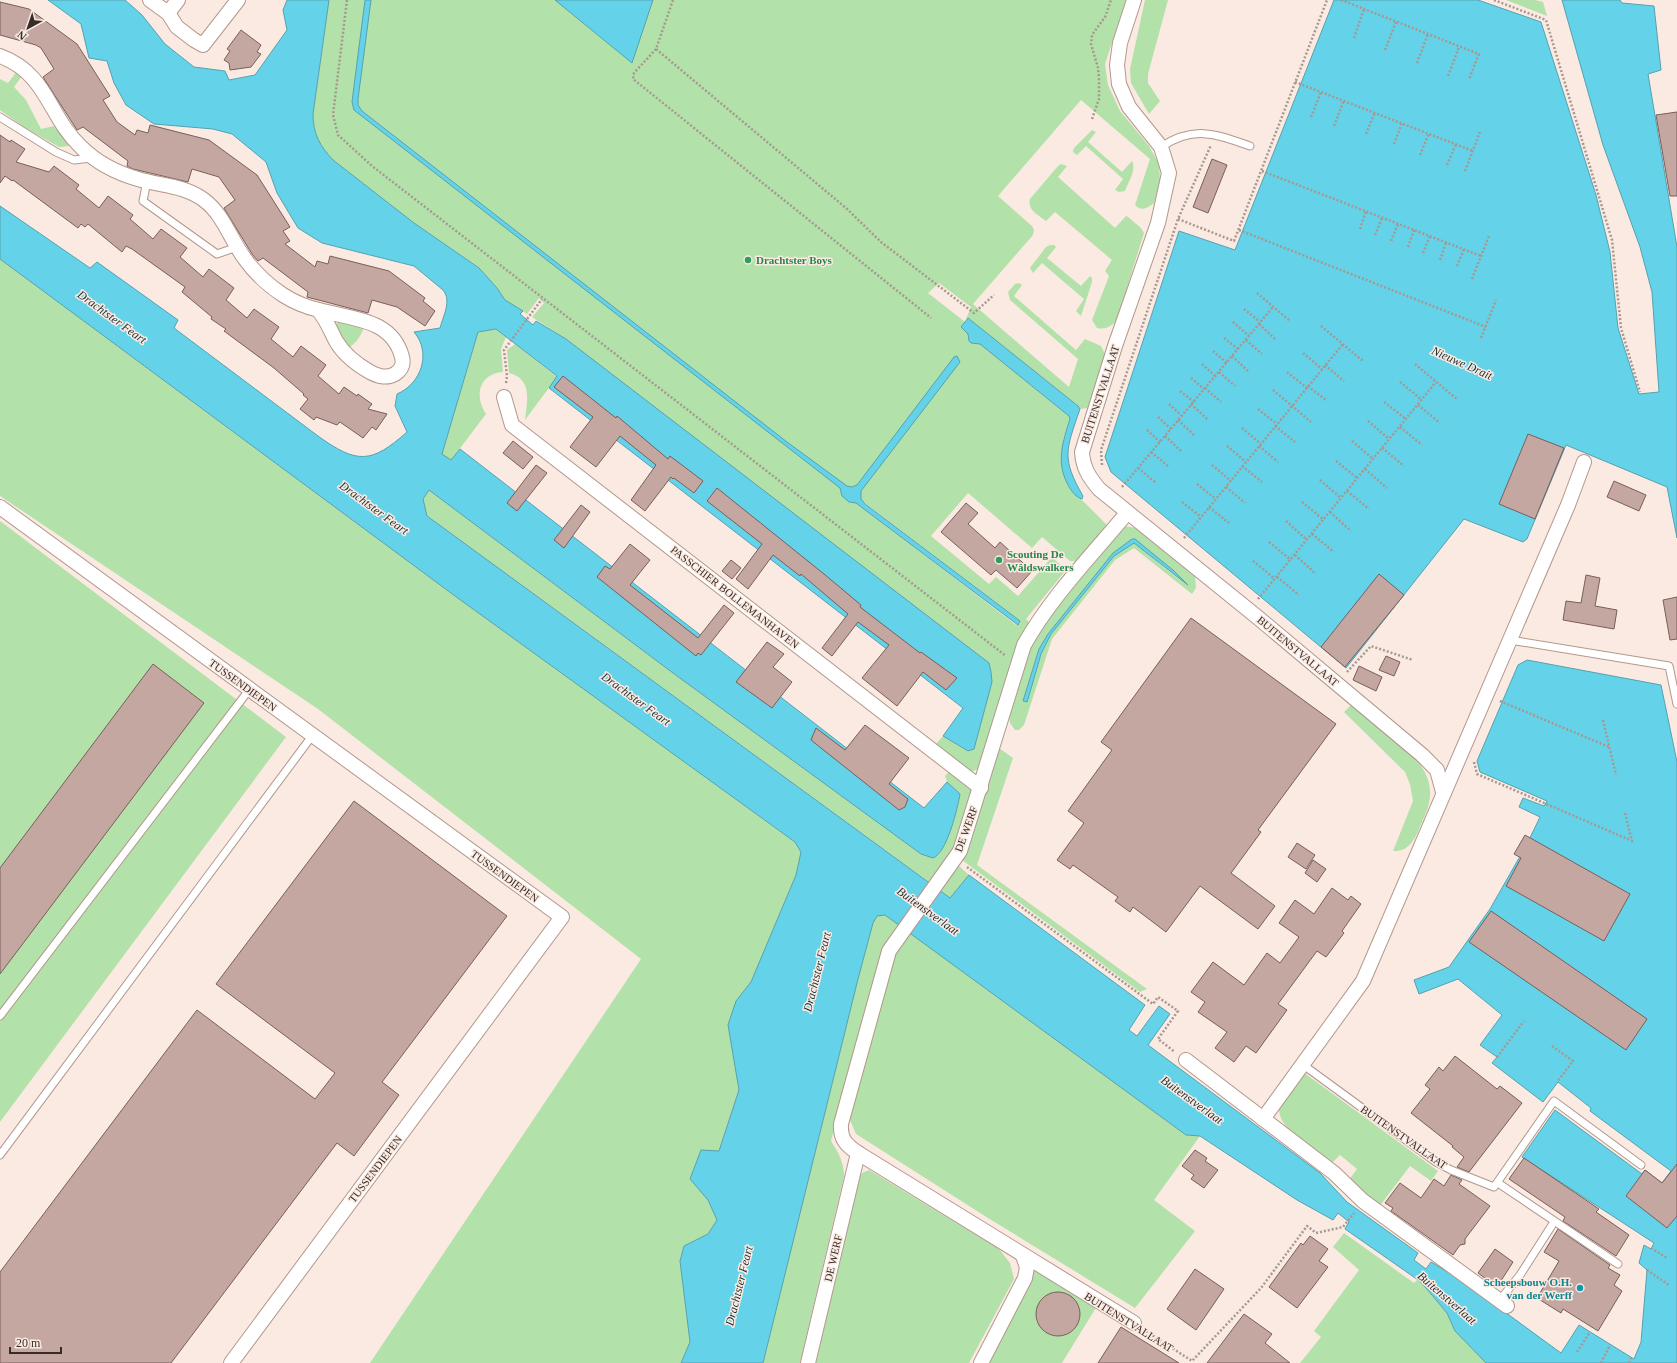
<svg xmlns="http://www.w3.org/2000/svg" width="1677" height="1363" font-family="'Times New Roman',serif">
  <rect width="100%" height="100%" fill="#fbeae2"/>
  <g fill="#b3e1aa" fill-rule="evenodd">
    <path d="M329 0H1126L1105 64 1108 85 1120 111 1149 146 1159 164 1160 180 1154 203C1148 208 1141 212 1135 205L1150 159 1081 100 998 196 1032 226 1034 230 1033 235 973 304 1069 387 1078 359 1010 300 1008 292 1015 284 1019 283 1022 285 1014 296 1076 350 1085 339 1101 346 1106 356 1088 408 1080 409 1078 406 968 318 966 319 971 307 939 283 928 293 983 336 980 344 1069 416 1070 419 1063 440 1070 488 1108 526 1080 561H1070L1042 537 1032 548 968 493 931 536 989 584 996 577 1018 596 1052 557 1066 570 1026 619 1030 623 980 768 971 772 935 745 943 736 967 751 992 682 566 339 532 317 544 303 539 298 527 314 505 300 497 288 479 268 414 223 333 160C320 146 313 134 313 114ZM862 501 1020 621 1019 624 1016 625 859 505Z"/>
    <path d="M1145 0H1168L1148 74V83L1160 101 1149 114 1131 83 1130 69Z"/>
    <path d="M1506 0H1535L1543 2 1547 16Z"/>
    <path d="M17 71 22 76 14 87 26 100 41 129 54 126 69 146 59 147 24 127 0 110V79L8 83Z"/>
    <path d="M1092 130 1096 132 1088 142 1122 172 1132 161C1137 169 1128 183 1125 191L1119 192 1115 190 1123 179 1086 146 1077 155 1073 152 1074 148Z"/>
    <path d="M1061 164 1067 166 1058 177 1115 228 1126 216 1128 217 1141 228 1144 233 1117 320C1112 326 1106 330 1097 328L1092 320 1109 276 1105 271 1112 260 1055 212 1046 221C1038 215 1027 210 1030 199L1058 166Z"/>
    <path d="M1050 245H1054L1056 247 1047 258 1081 286 1090 276 1092 278V282L1081 316 1076 311 1084 299 1042 263 1033 273 1030 268 1046 247Z"/>
    <path d="M0 259 455 596 795 842 801 852 796 875 751 982 736 1001 735 1065 739 1090 719 1151 690 1178 708 1200 717 1220 708 1234 684 1246 680 1261 690 1342 681 1363H370L641 959 318 709 0 496Z"/>
    <path d="M339 320 364 326C361 337 356 343 347 349L335 326Z"/>
    <path d="M496 329 506 337 501 349 503 372C479 374 474 395 486 414L451 460 442 454 478 332Z"/>
    <path d="M515 344 557 377 525 420C527 401 533 379 509 373L507 350Z"/>
    <path d="M429 490 673 673 921 854H939C950 837 957 814 960 794L947 782 945 776 949 772 972 791 955 847 930 883 427 516 423 499Z"/>
    <path d="M0 521 286 737 0 1122Z"/>
    <path d="M1124 526 1136 528 1195 576 1196 588 1192 594 1134 548 1115 560 1052 639 1024 725 1019 730H1015L1010 723 1009 716 1029 649 1039 631 1120 529ZM1132 539 1186 585 1134 543 1114 556 1051 634 1041 654 1028 699 1024 702 1023 701 1039 649 1048 634 1113 553Z"/>
    <path d="M1351 705C1377 725 1429 756 1430 791 1431 805 1424 817 1419 829 1414 841 1408 852 1393 851L1413 801 1410 784 1405 772 1344 712Z"/>
    <path d="M999 748 1013 758 977 865 1147 989 1140 992 962 860 969 847Z"/>
    <path d="M958 865 969 875 950 898 939 890Z"/>
    <path d="M885 915 899 924 885 943 877 967 831 1141C839 1153 844 1163 844 1176L800 1363H763L858 979 873 923 877 916Z"/>
    <path d="M909 932 1186 1135 1200 1136 1154 1200 1195 1231 1135 1308 988 1218 856 1134 850 1120 893 958Z"/>
    <path d="M1303 1072 1438 1171 1431 1181 1410 1166 1379 1207 1349 1180 1357 1169 1340 1155 1331 1164C1318 1153 1273 1126 1280 1106 1283 1096 1297 1081 1303 1072Z"/>
    <path d="M869 1170 999 1249 1010 1263 1014 1279 969 1363H816L860 1176 862 1173Z"/>
    <path d="M1344 1233 1414 1283 1417 1280 1421 1282 1447 1313 1455 1331 1486 1363H1300L1321 1337 1314 1331 1359 1270 1333 1247Z"/>
    <path d="M1031 1265 1097 1306 1062 1363H987L1029 1287Z"/>
  </g>
  <g fill="#64d3e9" stroke="#56a1af">
    <path d="M48 0H125L142 15 165 44 194 67 225 71 229 80 255 75 287 30 283 10 287 0H329L313 114C313 134 320 146 333 160L414 223 479 268 497 288 505 300 523 311 520 314 533 325 536 321 566 339 989 663 991 672 992 682 974 749 968 751 943 736 963 708 549 388 557 376 496 329 478 332 442 454 451 460 460 449 924 808 947 782 960 794C958 807 947 853 933 858L921 854 673 673 429 490 423 499 427 516 950 898 969 875 1145 1005 1129 1030 1137 1036 1159 1006 1170 1014 1148 1045 1320 1173 1347 1202 1418 1253 1414 1260 1426 1269 1431 1262 1461 1280 1561 1353 1579 1325 1634 1359 1641 1342 1647 1270 1639 1263 1644 1245 1651 1249 1654 1243 1522 1157 1555 1110 1642 1174 1645 1170 1662 1183 1671 1171 1590 1111 1591 1108 1558 1082 1543 1102 1492 1063 1497 1057 1480 1045 1502 1015 1458 979 1419 994 1414 980 1449 967 1490 909 1527 844 1540 817 1519 807 1523 798 1544 806 1547 801 1480 772 1477 761 1518 665 1527 660 1661 685 1677 762V1363H1486L1455 1331 1447 1313 1421 1282 1345 1229 1349 1222 1338 1213 1333 1220 1297 1200 1200 1136 1186 1135 885 915 877 916 873 923 858 979 763 1363H681L690 1342 680 1261 684 1246 708 1234 717 1220 708 1200 690 1179 701 1150 719 1151 739 1090 728 1025 736 1001 751 982 796 875 801 852 795 842 455 596 0 259V206L90 268 97 262 178 320 174 328 318 436C357 464 371 464 407 432L395 406 397 394C421 384 432 353 414 332L440 328C443 316 452 301 443 290L414 266 322 243 298 228 277 193 266 162 232 134 213 129 154 124 126 105 114 83 107 61 89 58 81 24Z"/>
    <path d="M365 0H371L358 99V105L362 111 787 442 847 486 852 487 857 485 954 357 957 356 960 362 861 491V499L865 504 1020 621 1018 625 856 503 849 502 842 496 840 488 354 110 352 102Z"/>
    <path d="M555 0H653L632 63Z"/>
    <path d="M1334 0H1478L1541 22 1596 195 1610 252 1618 328 1639 394 1659 392 1652 292 1640 247 1603 145 1562 0H1620L1622 3 1654 6 1661 70 1648 74 1677 247V538L1667 487 1566 445 1527 539 1523 542 1464 519 1346 668 1111 472 1105 457 1179 231 1235 250Z"/>
    <path d="M968 318 1078 406 1080 409C1066 450 1061 458 1083 496L1082 499C1075 497 1070 489 1067 483 1056 461 1063 441 1070 419L1069 416 980 344 971 343 969 341 968 334 961 327Z"/>
    <path d="M1132 539H1135L1174 571 1188 585 1134 543 1114 556 1051 634 1041 654 1028 699 1027 702 1023 701 1039 649 1048 634 1113 553Z"/>
  </g>
  <g fill="#c5a7a2" stroke="#795e5a">
    <path d="M0 2 29 9 77 44 110 96 103 100 117 122 135 135 137 130 148 133 150 125 209 140 257 175 290 227 283 231 290 241 285 244 315 267 317 261 328 264 330 256 389 271 425 298 423 301 435 311 425 326 397 307 372 300 368 313 307 297 308 292 263 258 258 261 252 254 224 208 235 200 219 177 192 169 188 182 133 169 127 166 128 161 83 127 77 130 43 77 54 69 41 48 36 45 0 35Z"/>
    <path d="M241 30 261 45 257 52 261 54 251 67 230 70 229 63 224 60 230 51 227 49Z"/>
    <path d="M1677 112V196H1670L1656 115Z"/>
    <path d="M0 135 10 142 11 140 25 149 16 162 49 172 54 166 79 185 76 189 99 208 108 196 133 215 130 219 153 239 161 229 187 248 180 257 203 277 209 269 234 288 226 300 247 318 254 309 279 327 271 339 293 357 301 346 326 365 318 376 339 394 344 387 357 396 358 394 372 404 368 409 387 414 376 430 372 427 363 438 340 422 337 425 316 417 314 420 300 409 308 399 303 395 304 394 274 368 224 331 226 329 211 319 212 317 182 292 185 287 132 249 126 246 122 252 88 224 85 227 81 224 78 228 13 180 12 181 5 176 0 183Z"/>
    <path d="M1212 159 1227 165 1208 213 1193 207Z"/>
    <path d="M563 376 616 418 617 416 668 459 670 456 703 481 694 493 674 478 673 479 671 477 645 511 631 500 656 465 620 436 596 467 570 447 593 417 554 387Z"/>
    <path d="M1528 434 1564 448 1535 519 1499 504Z"/>
    <path d="M513 441 533 457 523 469 503 453Z"/>
    <path d="M536 465 547 473 517 511 507 503Z"/>
    <path d="M1614 481 1646 495 1639 511 1607 497Z"/>
    <path d="M717 488 824 574 861 605 860 607 920 653 921 652 957 678 946 690 923 672 897 706 862 678 889 645 858 622 832 656 822 648 848 614 801 574 800 576 773 555 748 589 736 579 762 544 707 501Z"/>
    <path d="M966 503 978 513 968 524 995 548 1000 542 1032 571 1017 588 996 570 991 575 941 532Z"/>
    <path d="M581 505 590 512 564 548 554 540Z"/>
    <path d="M630 544 650 560 630 585 698 638 724 605 734 613 701 655 698 653 696 656 597 577 605 566 610 569Z"/>
    <path d="M731 560 741 568 732 579 722 571Z"/>
    <path d="M1379 574 1404 595 1345 667 1321 647Z"/>
    <path d="M1586 575 1600 578 1595 606 1617 610 1614 629 1563 620 1566 601 1581 603Z"/>
    <path d="M1677 597V639L1670 640 1663 600Z"/>
    <path d="M1191 618 1336 724 1258 830 1261 832 1231 873 1275 906 1258 929 1200 886 1166 932 1133 907 1130 912 1115 901 1118 897 1073 865 1070 869 1057 860 1084 823 1068 811 1112 750 1101 742Z"/>
    <path d="M767 642 784 654 773 667 792 682 772 708 736 682Z"/>
    <path d="M1386 656 1400 662 1394 676 1379 670Z"/>
    <path d="M153 664 204 703 0 974V868Z"/>
    <path d="M1359 666 1382 677 1376 691 1353 680Z"/>
    <path d="M865 725 909 758 889 784 908 799 905 807 899 810 811 740 816 728 845 750Z"/>
    <path d="M354 801 507 916 382 1082 399 1095 354 1156 337 1143 171 1363H0V1272L197 1010 315 1099 335 1073 216 984Z"/>
    <path d="M1525 835 1630 894 1604 941 1506 886 1521 858 1514 854Z"/>
    <path d="M1297 843 1315 855 1306 869 1288 857Z"/>
    <path d="M1313 860 1326 869 1317 882 1305 873Z"/>
    <path d="M1332 888 1348 900 1351 896 1361 904 1342 931 1344 933 1326 957 1317 951 1278 1004 1287 1010 1256 1053 1246 1046 1234 1062 1215 1048 1227 1032 1198 1012 1205 1002 1191 992 1213 962 1244 985 1267 953 1280 963 1299 937 1279 923 1295 900 1314 914Z"/>
    <path d="M1491 911 1647 1019 1626 1050 1469 942Z"/>
    <path d="M1455 1056 1497 1089 1500 1086 1522 1103 1469 1172 1457 1167 1464 1157 1452 1147 1453 1146 1411 1113 1430 1089 1425 1085 1439 1067 1443 1071Z"/>
    <path d="M1195 1150 1207 1158 1205 1161 1218 1170 1204 1188 1191 1179 1194 1175 1182 1166Z"/>
    <path d="M1524 1158 1599 1209 1596 1212 1629 1235 1616 1256 1563 1221 1565 1217 1509 1179Z"/>
    <path d="M1677 1164V1216L1667 1228 1626 1196 1645 1170 1662 1183Z"/>
    <path d="M1451 1175 1462 1180 1459 1184 1490 1206 1465 1239V1244L1460 1245 1453 1255 1391 1211 1393 1208 1385 1203 1400 1183 1421 1198 1434 1179 1444 1186Z"/>
    <path d="M1558 1229 1610 1265 1608 1268 1620 1275 1614 1285 1622 1291 1598 1331 1563 1309 1561 1313 1537 1298 1559 1261 1544 1252Z"/>
    <path d="M1310 1236 1328 1249 1319 1261 1328 1267 1297 1308 1269 1287 1301 1243 1303 1245Z"/>
    <path d="M1495 1249 1513 1262 1497 1287 1478 1273Z"/>
    <path d="M1195 1269 1224 1289 1196 1330 1167 1309Z"/>
    <circle cx="1058" cy="1314" r="22"/>
    <path d="M1244 1314 1272 1334 1265 1343 1290 1363H1207Z"/>
    <path d="M1121 1327 1179 1363H1098Z"/>
  </g>
  <g fill="none" stroke-linecap="round" stroke-linejoin="round">
    <g stroke="#b2988c" stroke-width="9">
      <g id="lane">
        <path d="M0 117 56 152 74 160 91 158"/>
        <path d="M1161 147C1194 125 1216 134 1250 146"/>
        <path d="M147 181 143 201 217 254 237 247"/>
        <path d="M1510 640 1669 666 1677 704"/>
        <path d="M0 1016 249 690"/>
        <path d="M1302 1064 1436 1162 1451 1170 1494 1187 1554 1101 1641 1165"/>
        <path d="M0 1155 312 736"/>
        <path d="M1498 1183 1618 1264"/>
        <path d="M1499 1301 1520 1275 1554 1222"/>
      </g>
    </g>
    <g stroke="#b2988c" stroke-width="16">
      <g id="street">
        <path d="M150 0 168 13 177 27 194 40 203 45 238 0"/>
        <path d="M1134 0 1120 43 1117 65 1119 84 1129 107 1161 147 1169 173 1158 223 1115 346 1082 452C1083 468 1089 477 1099 489L1256 616 1422 755 1437 770 1443 792"/>
        <path d="M168 13 178 0"/>
        <path d="M0 56C48 74 48 116 81 147 97 163 117 173 138 179 161 186 184 185 204 200 224 215 230 239 245 259 255 273 268 285 283 295 294 302 306 307 319 310 350 319 392 318 402 357 404 365 401 370 395 374 386 379 378 376 370 372 356 364 344 355 336 341 330 330 327 320 318 310"/>
        <path d="M504 397 512 425 981 788"/>
        <path d="M0 507 562 917 231 1363"/>
        <path d="M1186 1060 1334 1173 1363 1201 1507 1306"/>
        <path d="M1263 1119 1363 981 1568 505 1584 462"/>
        <path d="M858 1153 1134 1323"/>
        <path d="M808 1363 858 1153C846 1145 840 1139 841 1124L889 951 960 851 1024 645C1051 597 1092 555 1127 513"/>
        <path d="M981 1363 1025 1278 1027 1267 1023 1256"/>
      </g>
    </g>
    <g stroke="#a69891" stroke-width="2.5" stroke-dasharray="2 2" stroke-linecap="butt">
      <path d="M347 0 333 115 338 135 372 166 1006 656"/>
      <path d="M673 0 656 49 846 208 881 242 974 313 994 295"/>
      <path d="M1341 0 1479 54 1469 79"/>
      <path d="M1494 0 1546 20 1612 240 1621 328 1640 392"/>
      <path d="M1354 38 1364 9"/>
      <path d="M656 49 634 73 633 79 931 318"/>
      <path d="M1385 50 1396 22"/>
      <path d="M1417 63 1428 34"/>
      <path d="M1448 76 1459 47"/>
      <path d="M1295 82 1473 151"/>
      <path d="M1311 117 1321 92"/>
      <path d="M1092 119 1099 99V78L1098 68 1091 44 1092 35 1105 17 1111 0"/>
      <path d="M1334 126 1344 100"/>
      <path d="M1366 134 1375 112"/>
      <path d="M1394 144 1402 123"/>
      <path d="M1420 155 1429 133"/>
      <path d="M1447 165 1456 144"/>
      <path d="M1262 171 1481 256"/>
      <path d="M1465 171 1480 132"/>
      <path d="M1178 219 1234 241 1327 0"/>
      <path d="M1360 229 1366 211"/>
      <path d="M1239 230 1486 327"/>
      <path d="M1375 235 1382 218"/>
      <path d="M1391 241 1398 224"/>
      <path d="M1408 247 1414 230"/>
      <path d="M1423 253 1430 236"/>
      <path d="M1440 260 1446 243"/>
      <path d="M1457 266 1464 249"/>
      <path d="M1472 279 1489 236"/>
      <path d="M1257 293 1290 321"/>
      <path d="M1244 309 1260 322"/>
      <path d="M1233 322 1249 336"/>
      <path d="M1259 324 1275 339"/>
      <path d="M1321 326 1363 361"/>
      <path d="M1224 338 1238 349"/>
      <path d="M1481 338 1496 300"/>
      <path d="M1246 340 1262 354"/>
      <path d="M1213 351 1227 363"/>
      <path d="M1303 353 1322 369"/>
      <path d="M1232 356 1248 371"/>
      <path d="M1202 364 1215 376"/>
      <path d="M1415 364 1458 400"/>
      <path d="M1325 365 1344 381"/>
      <path d="M1219 372 1235 386"/>
      <path d="M1287 372 1307 388"/>
      <path d="M1191 378 1204 389"/>
      <path d="M1400 382 1422 400"/>
      <path d="M506 383 507 376 504 350 542 299"/>
      <path d="M1308 386 1327 401"/>
      <path d="M1205 388 1221 402"/>
      <path d="M1273 390 1311 422"/>
      <path d="M1180 391 1194 402"/>
      <path d="M1384 402 1406 419"/>
      <path d="M1169 404 1182 416"/>
      <path d="M1191 404 1207 419"/>
      <path d="M1418 405 1440 423"/>
      <path d="M1258 409 1277 424"/>
      <path d="M1158 417 1171 429"/>
      <path d="M1178 420 1194 435"/>
      <path d="M1368 421 1389 439"/>
      <path d="M1275 426 1295 442"/>
      <path d="M1400 427 1422 445"/>
      <path d="M1242 428 1261 444"/>
      <path d="M1147 430 1160 442"/>
      <path d="M1165 436 1181 451"/>
      <path d="M1352 441 1373 459"/>
      <path d="M1227 446 1246 462"/>
      <path d="M1259 446 1278 462"/>
      <path d="M1382 448 1404 466"/>
      <path d="M1151 452 1168 466"/>
      <path d="M1336 461 1357 478"/>
      <path d="M1102 465 1101 450 1178 219 1211 145"/>
      <path d="M1212 465 1231 481"/>
      <path d="M1242 466 1262 482"/>
      <path d="M1138 468 1155 482"/>
      <path d="M1365 469 1387 488"/>
      <path d="M1320 480 1341 498"/>
      <path d="M1197 484 1216 499"/>
      <path d="M1122 487 1273 307"/>
      <path d="M1226 487 1245 503"/>
      <path d="M1347 491 1369 509"/>
      <path d="M1182 502 1201 517"/>
      <path d="M1302 502 1324 520"/>
      <path d="M1209 507 1229 523"/>
      <path d="M1330 512 1351 531"/>
      <path d="M1286 521 1307 540"/>
      <path d="M1312 534 1334 552"/>
      <path d="M1184 538 1343 344"/>
      <path d="M1269 542 1291 560"/>
      <path d="M1295 555 1316 574"/>
      <path d="M1253 561 1275 579"/>
      <path d="M1277 577 1299 595"/>
      <path d="M1258 599 1436 382"/>
      <path d="M1347 672 1371 646 1413 660"/>
      <path d="M1500 701 1609 747"/>
      <path d="M1603 720 1616 775"/>
      <path d="M1474 762 1477 774 1632 841 1625 813"/>
      <path d="M967 867 1153 1004 1158 997 1178 1011 1158 1039 1175 1052"/>
      <path d="M1552 1046 1573 1061 1557 1082"/>
      <path d="M1497 1057 1524 1021"/>
      <path d="M1651 1248 1667 1258"/>
      <path d="M1647 1270 1669 1285"/>
      <path d="M1146 1331 1192 1361 1261 1288 1307 1226 1316 1233 1343 1227 1354 1213"/>
      <path d="M1577 1352 1590 1332"/>
      <path d="M1601 1363 1610 1345"/>
      <path d="M1629 1363 1631 1358"/>
    </g>
    <use href="#lane" stroke="#fff" stroke-width="7"/>
    <use href="#street" stroke="#fff" stroke-width="14"/>
  </g>
  <g fill="#2e9e5b" stroke="#fbeae2" stroke-width="1.5">
    <circle cx="748" cy="260" r="4"/>
    <circle cx="999" cy="560" r="4"/>
  </g>
  <circle fill="#0f9aa8" stroke="#fbeae2" stroke-width="1.5" cx="1580" cy="1288" r="4"/>
  <g text-anchor="middle" stroke-width="3" stroke-linejoin="round" paint-order="stroke">
    <g font-size="11" font-weight="bold" fill="#27864d" stroke="#fbeae2" text-anchor="start">
      <text x="756" y="264">Drachtster Boys</text>
      <text x="1007" y="558">Scouting De<tspan x="1007" dy="13">Wâldswalkers</tspan></text>
    </g>
    <g font-size="11" fill="#372c27" stroke="#fbeae2">
      <text transform="translate(1100 394) rotate(-72)" y="4">BUITENSTVALLAAT</text>
      <text transform="translate(735 597) rotate(38)" y="4">PASSCHIER BOLLEMANHAVEN</text>
      <text transform="translate(1298 651) rotate(40)" y="4">BUITENSTVALLAAT</text>
      <text transform="translate(243 685) rotate(36)" y="4">TUSSENDIEPEN</text>
      <text transform="translate(966 829) rotate(-70)" y="4">DE WERF</text>
      <text transform="translate(505 876) rotate(36)" y="4">TUSSENDIEPEN</text>
      <text transform="translate(1404 1137) rotate(35)" y="4">BUITENSTVALLAAT</text>
      <text transform="translate(375 1169) rotate(-53)" y="4">TUSSENDIEPEN</text>
      <text transform="translate(833 1258) rotate(-77)" y="4">DE WERF</text>
      <text transform="translate(1129 1322) rotate(32)" y="4">BUITENSTVALLAAT</text>
    </g>
    <g font-size="11" font-weight="bold" fill="#0d838f" stroke="#fbeae2" text-anchor="end">
      <text x="1572" y="1286">Scheepsbouw O.H.<tspan x="1572" dy="13">van der Werff</tspan></text>
    </g>
    <g font-size="12" font-style="italic" fill="#1a2e32" stroke="#fbeae2">
      <text transform="translate(112 317) rotate(36)" y="4">Drachtster Feart</text>
      <text transform="translate(1462 363) rotate(24)" y="4">Nieuwe Drait</text>
      <text transform="translate(374 508) rotate(36)" y="4">Drachtster Feart</text>
      <text transform="translate(636 699) rotate(36)" y="4">Drachtster Feart</text>
      <text transform="translate(928 911) rotate(36)" y="4">Buitenstverlaat</text>
      <text transform="translate(817 972) rotate(-76)" y="4">Drachtster Feart</text>
      <text transform="translate(1192 1100) rotate(36)" y="4">Buitenstverlaat</text>
      <text transform="translate(739 1286) rotate(-76)" y="4">Drachtster Feart</text>
      <text transform="translate(1447 1298) rotate(41)" y="4">Buitenstverlaat</text>
    </g>
  </g>
  <g transform="translate(28 28) rotate(220)" stroke="#fbeae2" stroke-width="3" paint-order="stroke">
  <path d="M0-3L7 15L0 10L-7 15Z" fill="#372c27"/>
  <text y="-6" font-size="11" font-weight="bold" text-anchor="middle" fill="#372c27">N</text>
  </g>
  <path d="M10 1347v6h51v-6" fill="none" stroke="#372c27" stroke-width="2"/>
  <text x="16" y="1347" font-size="12" fill="#372c27" stroke="#fbeae2" stroke-width="3" paint-order="stroke">20 m</text>
</svg>
